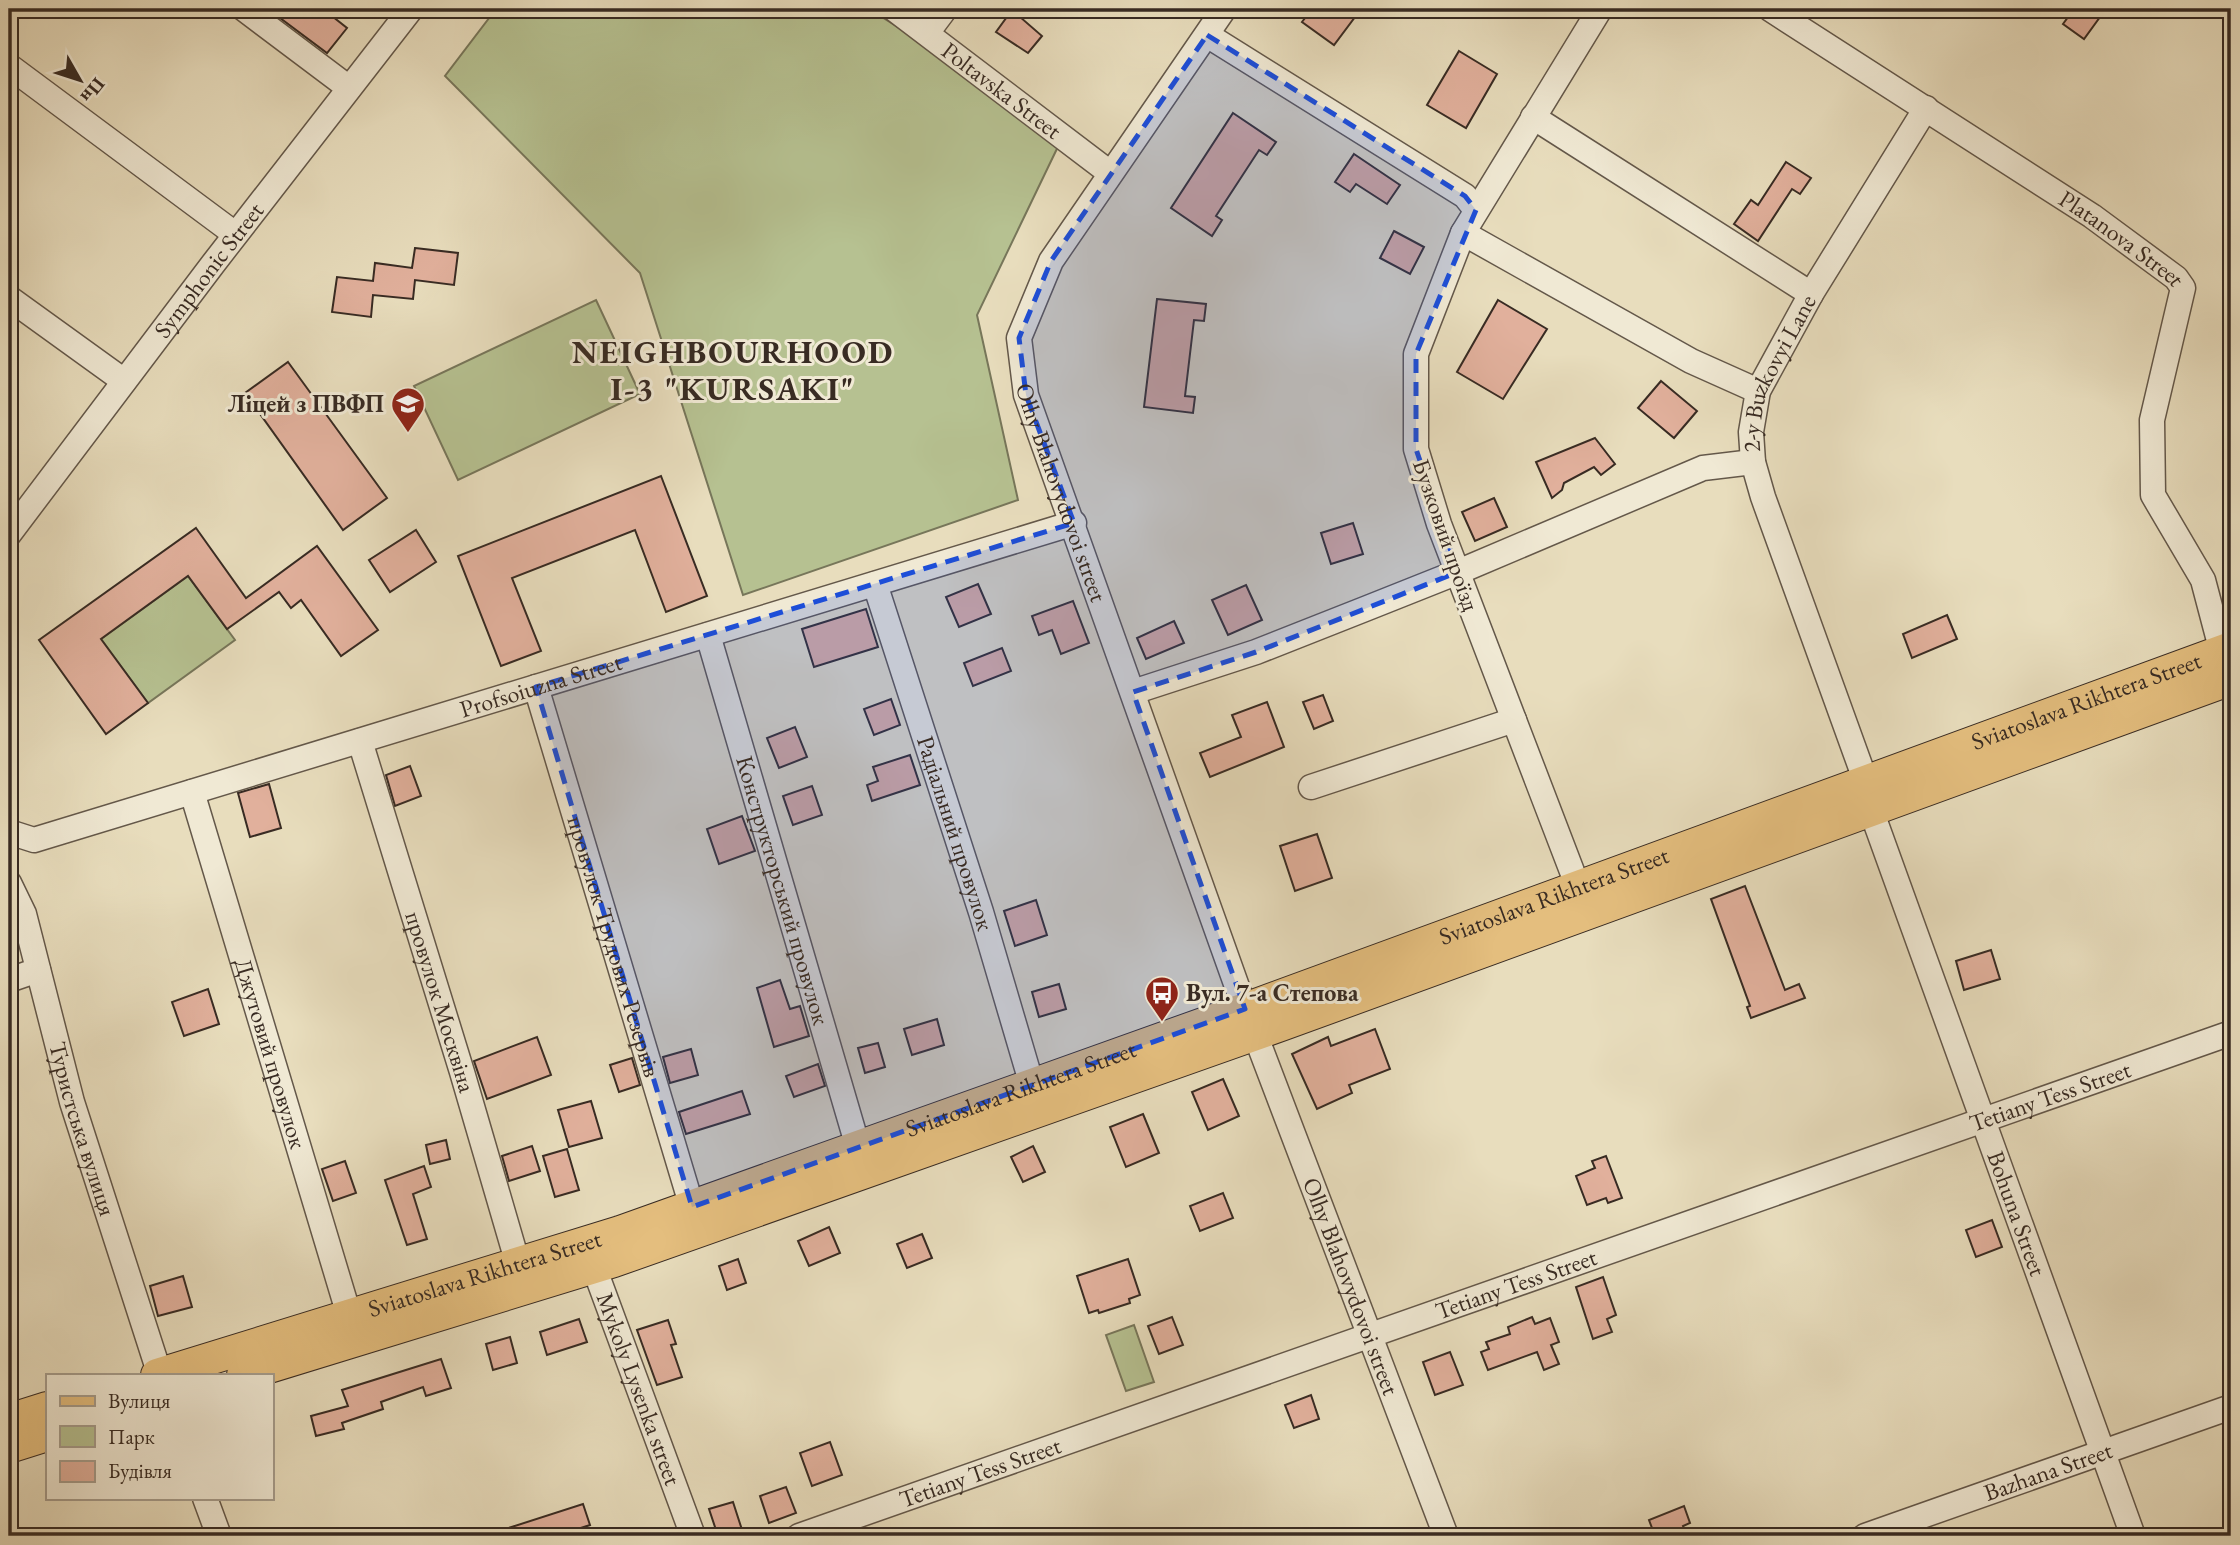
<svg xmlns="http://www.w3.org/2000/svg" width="2240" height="1545" font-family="'EB Garamond',serif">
  <rect width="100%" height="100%" fill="#e8ddbd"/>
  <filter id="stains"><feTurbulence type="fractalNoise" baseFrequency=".00286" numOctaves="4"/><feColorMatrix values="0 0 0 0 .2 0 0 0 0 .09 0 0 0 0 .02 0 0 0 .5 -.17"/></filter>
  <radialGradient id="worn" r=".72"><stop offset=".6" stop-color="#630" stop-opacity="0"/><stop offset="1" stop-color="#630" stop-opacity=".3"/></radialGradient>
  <g fill="#b6c191" stroke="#77765a" stroke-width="2">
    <path d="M496 9H869L1065 132 977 315 1018 500 743 595 640 273 445 76Z"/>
    <path d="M596 300 640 394 458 480 414 386Z"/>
    <path d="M188 576 235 640 148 703 101 639Z"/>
    <path d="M1134 1325 1154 1382 1126 1391 1106 1335Z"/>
  </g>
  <g fill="#e1b09c" stroke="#382b23" stroke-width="2">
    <path d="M268 9H323L347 28 327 53Z"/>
    <path d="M1312 9H1361L1334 45 1302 22Z"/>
    <path d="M2074 9H2088L2100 17 2084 39 2063 24Z"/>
    <path d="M1012 10 1042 36 1028 53 996 32Z"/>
    <path d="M1459 51 1497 74 1466 128 1427 105Z"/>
    <path d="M1233 113 1276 142 1267 155 1259 150 1216 216 1222 220 1212 236 1171 208Z"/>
    <path d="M1354 154 1400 185 1387 204 1356 184 1350 192 1335 182Z"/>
    <path d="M1786 162 1811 178 1800 194 1792 189 1758 241 1734 224 1751 200 1758 205Z"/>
    <path d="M1394 231 1424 247 1410 274 1380 258Z"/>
    <path d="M415 248 458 253 454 285 415 280 413 299 373 295 371 317 332 312 337 277 373 281 375 263 412 268Z"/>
    <path d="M1157 299 1206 304 1204 321 1194 320 1185 396 1195 397 1193 413 1144 407Z"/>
    <path d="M1498 300 1547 329 1503 399 1457 372Z"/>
    <path d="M288 362 387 498 343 530 245 393Z"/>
    <path d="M1661 381 1697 411 1674 438 1638 408Z"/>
    <path d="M1595 438 1615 464 1601 475 1594 467 1564 483 1562 490 1552 498 1536 462Z"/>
    <path d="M661 476 707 596 666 612 635 530 512 578 541 651 501 666 458 556Z"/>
    <path d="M1494 498 1507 527 1475 541 1462 512Z"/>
    <path d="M1353 523 1363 554 1331 564 1321 533Z"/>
    <path d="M196 528 246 598 317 546 378 630 341 656 301 600 291 608 279 592 227 629 188 576 101 639 148 703 106 734 39 640Z"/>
    <path d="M416 530 436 562 390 592 369 560Z"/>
    <path d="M978 584 991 614 959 627 946 597Z"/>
    <path d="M1246 585 1262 620 1228 635 1212 600Z"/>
    <path d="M1073 601 1089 643 1061 654 1052 630 1039 635 1032 616Z"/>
    <path d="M866 609 878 647 814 667 802 629Z"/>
    <path d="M1947 615 1957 639 1912 658 1903 634Z"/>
    <path d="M1174 621 1184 643 1146 659 1137 638Z"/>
    <path d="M1002 648 1011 671 973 686 964 663Z"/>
    <path d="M1323 695 1333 721 1314 729 1303 702Z"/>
    <path d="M891 699 900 725 874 735 864 709Z"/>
    <path d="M1267 702 1284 747 1210 777 1200 753 1241 737 1232 715Z"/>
    <path d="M795 727 807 757 779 768 767 738Z"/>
    <path d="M910 755 920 785 872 801 867 785 878 781 873 767Z"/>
    <path d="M410 766 421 796 395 806 386 775Z"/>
    <path d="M269 784 281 828 250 837 238 793Z"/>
    <path d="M812 786 822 815 793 825 783 796Z"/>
    <path d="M742 816 755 851 719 864 707 829Z"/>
    <path d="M1317 834 1332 878 1295 891 1280 846Z"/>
    <path d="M1745 886 1785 990 1799 984 1805 998 1751 1018 1747 1007 1750 1006 1711 899Z"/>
    <path d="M1036 900 1047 935 1015 946 1004 911Z"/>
    <path d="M1991 950 2000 979 1964 990 1956 961Z"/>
    <path d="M780 980 790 1009 800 1006 809 1036 774 1047 757 988Z"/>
    <path d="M1059 984 1066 1009 1039 1017 1032 992Z"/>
    <path d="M208 989 219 1024 184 1036 172 1002Z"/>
    <path d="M937 1019 944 1045 912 1055 904 1029Z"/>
    <path d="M1375 1029 1390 1069 1349 1085 1352 1093 1317 1109 1292 1054 1328 1037 1331 1046Z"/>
    <path d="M537 1037 551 1075 487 1099 474 1061Z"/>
    <path d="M878 1043 885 1067 865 1073 858 1048Z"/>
    <path d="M691 1049 698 1075 670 1083 663 1057Z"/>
    <path d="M632 1058 640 1085 619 1092 610 1065Z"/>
    <path d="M818 1064 825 1086 794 1097 786 1076Z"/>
    <path d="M1223 1079 1239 1116 1208 1130 1192 1092Z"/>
    <path d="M742 1091 750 1114 686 1134 679 1112Z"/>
    <path d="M591 1101 602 1138 569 1147 558 1110Z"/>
    <path d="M1143 1114 1159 1153 1126 1167 1110 1127Z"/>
    <path d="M446 1140 450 1159 430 1164 426 1145Z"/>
    <path d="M532 1146 540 1171 509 1181 502 1156Z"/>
    <path d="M1033 1146 1045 1172 1023 1182 1011 1157Z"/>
    <path d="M567 1149 579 1190 555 1197 543 1156Z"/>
    <path d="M1606 1156 1622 1198 1608 1203 1606 1198 1587 1205 1576 1176 1595 1168 1592 1161Z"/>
    <path d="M345 1161 356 1193 333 1201 322 1169Z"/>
    <path d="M424 1166 431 1187 413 1194 427 1239 407 1245 385 1180Z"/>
    <path d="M1223 1193 1233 1218 1200 1231 1190 1206Z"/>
    <path d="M1992 1220 2002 1247 1976 1257 1966 1230Z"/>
    <path d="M829 1227 840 1253 809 1266 798 1241Z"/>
    <path d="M922 1234 932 1258 907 1268 897 1244Z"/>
    <path d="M738 1259 746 1283 727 1290 719 1266Z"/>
    <path d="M1128 1259 1140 1295 1129 1299 1130 1303 1099 1313 1098 1310 1089 1313 1077 1276Z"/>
    <path d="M183 1276 192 1307 158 1316 150 1286Z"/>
    <path d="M1603 1277 1616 1315 1607 1319 1612 1332 1593 1339 1576 1287Z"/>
    <path d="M1172 1317 1183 1345 1159 1354 1148 1326Z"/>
    <path d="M1532 1317 1535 1324 1550 1318 1559 1342 1551 1345 1559 1364 1544 1370 1537 1352 1488 1370 1481 1352 1489 1349 1486 1342 1510 1334 1508 1327Z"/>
    <path d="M579 1319 587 1342 547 1355 540 1332Z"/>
    <path d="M668 1320 676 1344 671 1345 682 1377 657 1385 637 1330Z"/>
    <path d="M510 1337 517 1363 493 1370 486 1344Z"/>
    <path d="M1450 1352 1463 1385 1435 1395 1423 1362Z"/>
    <path d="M441 1359 451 1388 426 1396 423 1387 381 1402 383 1409 342 1423 344 1429 316 1436 311 1416 348 1406 342 1390Z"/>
    <path d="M1311 1395 1319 1419 1294 1428 1285 1405Z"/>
    <path d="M830 1442 842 1475 812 1486 800 1453Z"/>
    <path d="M786 1487 796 1513 769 1523 760 1496Z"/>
    <path d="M733 1502 744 1536H718L709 1509Z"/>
    <path d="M583 1504 590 1525 556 1536H493V1533Z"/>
    <path d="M1684 1506 1690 1523 1683 1526 1687 1536H1655L1649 1520Z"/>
  </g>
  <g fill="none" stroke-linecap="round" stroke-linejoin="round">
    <g stroke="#64584a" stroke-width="27">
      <g id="minor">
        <path d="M244 9 349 88"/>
        <path id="s1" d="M894 9 1110 173"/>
        <path id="s2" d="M1224 9 1051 261 1019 338 1026 395 1245 1009"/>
        <path id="s3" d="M1770 9 2092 216 2176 278 2183 288 2152 420 2153 495 2203 580 2222 652"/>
        <path d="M927 33 945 9"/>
        <path d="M1207 35 1465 196 1476 210"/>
        <path d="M9 66 235 234"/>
        <path d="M1533 117 1811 294"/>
        <path d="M1463 233 1691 361 1758 391"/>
        <path d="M9 298 124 381"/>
        <path id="s4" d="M9 534 213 264 411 9"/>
        <path id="s5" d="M875 584 981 912 1032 1085"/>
        <path id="s6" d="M708 635 858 1147"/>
        <path id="s7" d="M536 687 692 1207"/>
        <path d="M1133 692 1256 652 1365 609 1458 572 1703 468 1753 462"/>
        <path d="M1514 720 1578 887"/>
        <path id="s8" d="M360 741 462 1072 518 1264"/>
        <path id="s9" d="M1866 782 1763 497 1753 462 1751 432 1758 391 1811 294 1926 108"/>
        <path d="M1311 787 1514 720 1439 524 1416 449V354L1463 233 1600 9"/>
        <path id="s10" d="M192 792 349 1315"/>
        <path id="s11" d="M1871 810 2133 1536"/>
        <path id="s12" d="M9 832 34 840 1074 523"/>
        <path id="s13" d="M9 883 24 914 72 1102 160 1375"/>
        <path d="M9 980 38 970"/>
        <path id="s14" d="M1255 1034 1446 1536"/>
        <path id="s15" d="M588 1251 693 1536"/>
        <path d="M205 1498 219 1536"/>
        <path id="s16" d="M799 1536 2231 1033"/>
        <path id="s17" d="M1865 1536 2231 1407"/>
      </g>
    </g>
    <g stroke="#382b23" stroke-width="34">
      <g id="major">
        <path id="s18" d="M157 1375 620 1232 1245 1009 2231 648"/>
        <path d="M243 1375 614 1261 1281 1025 2231 679"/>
        <path d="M9 1420 47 1408"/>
        <path d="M9 1447 47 1435"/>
      </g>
    </g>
    <use href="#minor" stroke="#f0e9d4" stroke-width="24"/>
    <use href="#major" stroke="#e4be7e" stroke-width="32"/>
  </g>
  <path fill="#1d4ed8" fill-opacity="0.2" stroke="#1d4ed8" stroke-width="5" stroke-dasharray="14 9" stroke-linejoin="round" d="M1207 35 1465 196 1476 210 1416 354V449L1458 572 1256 652 1133 692 1245 1009 692 1207 536 687 1074 523 1026 395 1019 338 1051 261Z"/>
  <defs>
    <g id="school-pin" transform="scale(1.75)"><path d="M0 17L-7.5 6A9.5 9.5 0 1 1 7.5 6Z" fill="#8f2418" stroke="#f0e9d4"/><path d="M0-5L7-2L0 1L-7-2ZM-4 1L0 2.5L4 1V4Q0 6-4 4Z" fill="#fff"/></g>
    <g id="bus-pin" transform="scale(1.75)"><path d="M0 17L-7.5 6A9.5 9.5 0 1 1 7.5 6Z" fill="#8f2418" stroke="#f0e9d4"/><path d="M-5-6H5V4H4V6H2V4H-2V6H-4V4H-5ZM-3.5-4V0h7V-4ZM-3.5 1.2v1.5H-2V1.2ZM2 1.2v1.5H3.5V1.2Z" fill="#fff"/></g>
  </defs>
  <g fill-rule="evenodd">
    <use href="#school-pin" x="408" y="404"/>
    <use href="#bus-pin" x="1162" y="993"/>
  </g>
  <g text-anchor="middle" stroke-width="6" stroke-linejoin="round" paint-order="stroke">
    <g font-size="24" fill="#382b23" stroke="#f0e9d4">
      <text dy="8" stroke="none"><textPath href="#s1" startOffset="135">Poltavska Street</textPath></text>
      <text dy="8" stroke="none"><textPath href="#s3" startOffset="420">Platanova Street</textPath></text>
      <text dy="8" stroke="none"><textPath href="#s4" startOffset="331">Symphonic Street</textPath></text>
      <text dy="8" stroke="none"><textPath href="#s9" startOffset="434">2-y Buzkovyi Lane</textPath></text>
      <text dy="8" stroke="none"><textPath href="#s2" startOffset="550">Olhy Blahovydovoi street</textPath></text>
      <text transform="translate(1446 535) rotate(71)" y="8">Бузковий проїзд</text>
      <text dy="8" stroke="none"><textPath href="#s12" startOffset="556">Profsoiuzna Street</textPath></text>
      <text dy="8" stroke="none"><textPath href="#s18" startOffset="2044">Sviatoslava Rikhtera Street</textPath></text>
      <text dy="8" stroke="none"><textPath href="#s5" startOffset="262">Радіальний провулок</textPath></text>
      <text dy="8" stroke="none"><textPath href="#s6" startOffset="266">Конструкторський провулок</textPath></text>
      <text dy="8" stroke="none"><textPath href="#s18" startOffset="1477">Sviatoslava Rikhtera Street</textPath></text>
      <text dy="8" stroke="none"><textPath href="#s7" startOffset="271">провулок Трудових Резервів</textPath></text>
      <text dy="8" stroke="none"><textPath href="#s8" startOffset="273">провулок Москвіна</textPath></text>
      <text dy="8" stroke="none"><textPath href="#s10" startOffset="273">Джутовий провулок</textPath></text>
      <text dy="8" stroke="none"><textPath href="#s18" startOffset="910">Sviatoslava Rikhtera Street</textPath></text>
      <text dy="8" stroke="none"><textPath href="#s16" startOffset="1326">Tetiany Tess Street</textPath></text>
      <text dy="8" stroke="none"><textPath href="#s13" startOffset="257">Туристська вулиця</textPath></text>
      <text dy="8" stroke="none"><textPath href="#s11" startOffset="429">Bohuna Street</textPath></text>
      <text dy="8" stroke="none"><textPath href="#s18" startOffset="343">Sviatoslava Rikhtera Street</textPath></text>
      <text dy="8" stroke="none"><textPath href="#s14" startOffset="270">Olhy Blahovydovoi street</textPath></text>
      <text dy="8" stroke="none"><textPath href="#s16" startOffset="760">Tetiany Tess Street</textPath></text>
      <text dy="8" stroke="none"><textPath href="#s15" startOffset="147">Mykoly Lysenka street</textPath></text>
      <text dy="8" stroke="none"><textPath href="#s16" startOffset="192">Tetiany Tess Street</textPath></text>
      <text dy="8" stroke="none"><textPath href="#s17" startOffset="194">Bazhana Street</textPath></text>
    </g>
    <g font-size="24" font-weight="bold" fill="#382b23" stroke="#f0e9d4" text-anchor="end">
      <text x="384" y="412">Ліцей з ПВФП</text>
      <text x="1186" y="1001" text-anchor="start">Вул. 7-а Степова</text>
    </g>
    <g font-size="32" font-weight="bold" letter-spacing="2" fill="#382b23" stroke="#f0e9d4">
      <text x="733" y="363">NEIGHBOURHOOD<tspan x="733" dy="37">I-3 "KURSAKI"</tspan></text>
    </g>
  </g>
  <rect width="2240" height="1545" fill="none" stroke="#e8ddbd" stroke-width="35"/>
  <rect x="10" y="10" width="2219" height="1524" fill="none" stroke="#382b23" stroke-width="3.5"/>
  <rect x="18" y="18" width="2205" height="1510" fill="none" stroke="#382b23" stroke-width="2"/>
  <rect x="46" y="1374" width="228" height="126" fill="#f0e9d4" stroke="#a69d8d" stroke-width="2"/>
  <rect x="60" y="1396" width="35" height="10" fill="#e4be7e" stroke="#a69d8d" stroke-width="2"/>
  <text x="108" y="1408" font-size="21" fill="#382b23">Вулиця</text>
  <rect x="60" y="1426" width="35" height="21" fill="#b6c191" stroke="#a69d8d" stroke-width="2"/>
  <text x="108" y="1444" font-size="21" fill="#382b23">Парк</text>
  <rect x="60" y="1461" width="35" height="21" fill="#e1b09c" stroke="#a69d8d" stroke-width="2"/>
  <text x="108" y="1478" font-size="21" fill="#382b23">Будівля</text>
  <g transform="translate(80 80) rotate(129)" stroke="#f0e9d4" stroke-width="5" paint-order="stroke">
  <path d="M0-5L12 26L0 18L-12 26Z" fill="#382b23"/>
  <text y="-10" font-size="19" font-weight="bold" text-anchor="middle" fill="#382b23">Пн</text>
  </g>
  <rect width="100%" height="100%" filter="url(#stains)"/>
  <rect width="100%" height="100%" fill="url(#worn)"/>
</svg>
